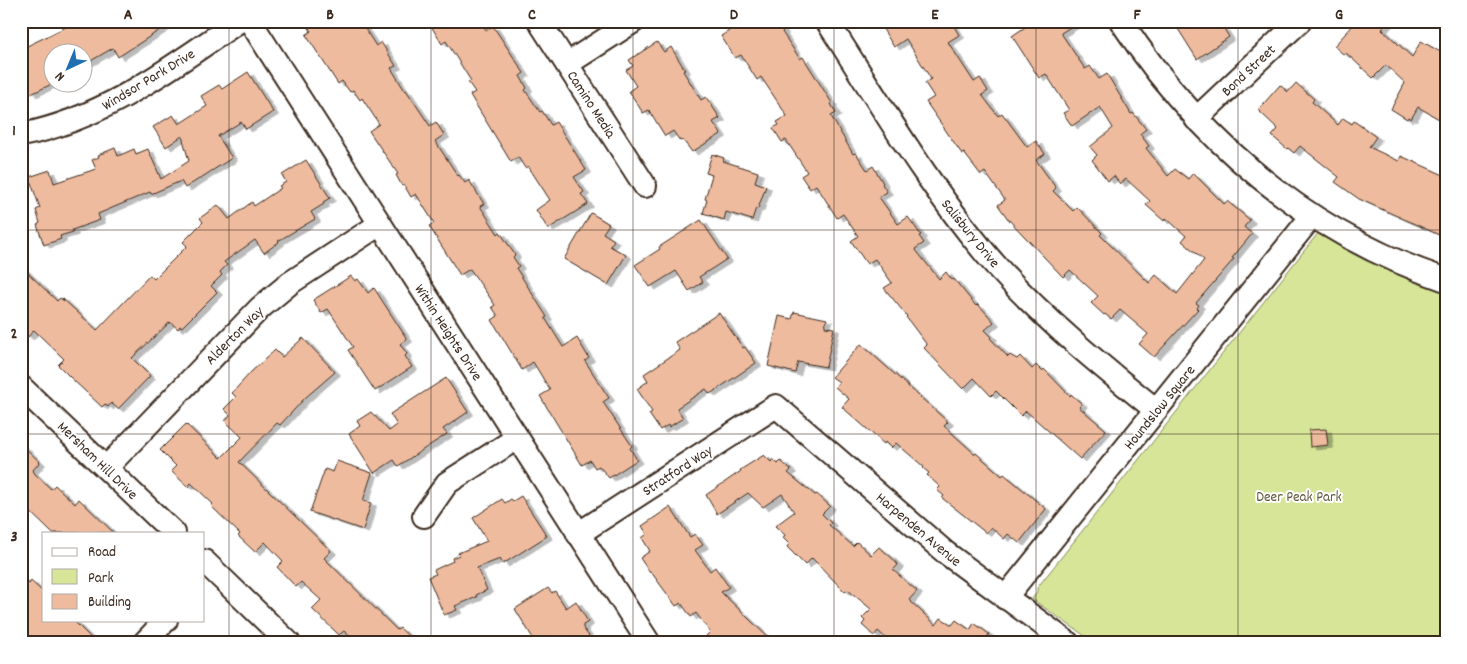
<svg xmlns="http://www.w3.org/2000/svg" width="1467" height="664" font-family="Dekko,sans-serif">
  <defs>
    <filter id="shadow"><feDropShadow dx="5.5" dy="3" stdDeviation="0" flood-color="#0004"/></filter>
  </defs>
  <rect width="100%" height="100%" fill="#fff"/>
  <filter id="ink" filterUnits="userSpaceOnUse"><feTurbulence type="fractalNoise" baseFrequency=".02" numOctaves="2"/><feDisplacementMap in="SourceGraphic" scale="10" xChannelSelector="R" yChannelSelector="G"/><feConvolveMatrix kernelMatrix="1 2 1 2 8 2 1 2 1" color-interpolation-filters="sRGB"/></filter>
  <g filter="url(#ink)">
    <path fill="#d6e598" stroke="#88885b" d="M1319 232 1446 282V643H1095L1032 599 1037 592V588Z"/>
    <g fill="#eebb9f" stroke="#3b2a1e" filter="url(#shadow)">
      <path d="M78 21H174L118 57 113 48 82 66V52H52V82H56L31 94 21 74V72L27 70 21 58V49Z"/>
      <path d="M305 21H360L376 46 381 42 396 66 391 68 405 91 406 90 430 126 436 122 444 135 435 141 458 176 459 175 465 183 469 180 484 204 480 206 498 234 500 232 515 255 513 257 519 266 516 268 547 317 545 318 563 347 577 338 589 358 585 361 609 398 603 402 632 446 630 448 637 460 609 478 599 466 595 468 590 460 582 465 540 396 550 390 533 362 522 370 492 320 498 316 492 307 495 305 470 269 460 275 429 226 434 223 416 194 411 197 404 185 402 186 396 175 398 174 369 131 379 124 362 98 360 100 353 90 350 92 342 81 338 84 306 35 311 31Z"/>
      <path d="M428 21H480L486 30 493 26 524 73 520 76 527 88 525 90 540 112 542 111 551 125 556 122 586 170 574 177 584 192 581 194 588 204 548 229 536 210 550 200 528 166 525 168 518 157 511 162 470 95 475 92 468 82 471 81 446 41 442 44Z"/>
      <path d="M723 21H777L783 31 782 32 800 59 803 57 832 103 831 104 836 113 831 116 853 154 856 153 867 170 873 166 883 183 882 184 887 192 879 197 898 224 908 217 921 235 919 236 924 243 915 249 939 279 946 272 952 280 954 279 976 306 978 304 994 322 985 330 992 337 990 338 1008 357 1010 355 1017 359 1020 356 1032 369 1036 365 1042 371 1044 369 1070 396 1071 394 1082 404 1079 407 1106 430 1080 459 1026 411 1021 416 996 391 991 396 974 378 963 389 924 348 927 345 906 317 907 316 884 288 892 283 875 259 867 264 851 241 858 236 843 214 837 218 816 185 810 189 801 176 807 172 786 140 782 142 773 128 779 125 777 122 787 116 761 77 757 80 741 55 735 58 721 36 729 31Z"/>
      <path d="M878 21H951L959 35 948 42 974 82 980 78 988 91 982 95 998 116 1002 113 1027 147 1036 141 1045 154 1036 160 1056 188 1053 191 1073 211 1077 207 1102 233 1100 235 1149 283 1156 275 1177 294 1204 260 1182 241 1186 236 1166 218 1164 221 1146 205 1150 201 1126 179 1120 184 1114 176 1108 181 1092 160 1097 155 1090 147 1113 128 1100 107 1072 126 1063 113 1069 110 1046 74 1039 78 1012 36 1034 21H1080L1061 33 1085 69 1090 66 1099 79 1107 74 1131 114 1133 113 1146 129 1140 134 1149 146 1146 148 1168 176 1175 169 1188 179 1193 173 1224 204 1227 201 1250 220 1244 227 1252 234 1232 258 1234 259 1196 303 1199 305 1197 308 1198 309 1154 357 1139 344 1148 334 1120 310 1111 319 1105 314 1104 315 1091 303 1098 296 1070 270 1063 277 1008 219 998 205 1005 200 985 172 981 175 964 153 962 154 926 102 934 97 925 83 931 79 906 39 894 47Z"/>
      <path d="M1173 21H1219L1229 37 1197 59Z"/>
      <path d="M1357 21H1389L1382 29 1412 57 1421 41 1446 55V123L1418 107 1411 119 1408 117 1407 119 1391 109 1405 83 1386 65 1373 78 1346 53 1344 55 1334 46Z"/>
      <path d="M657 42 664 52 671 47 685 70 683 71 701 100 706 97 720 118 713 122 721 134 692 152 683 140 680 141 673 131 665 136 649 110 643 113 629 91 636 86 626 70 633 66 629 60Z"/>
      <path d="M248 72 273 112 246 129 241 122 218 136 232 158 185 188 181 181 151 194 150 192 98 214 100 220 72 230 73 232 60 236 61 239 44 245 37 225 40 223 36 210 40 208 29 177 50 170 54 183 96 169 92 160 99 157 98 155 115 148 118 156 134 149 136 154 148 149 161 179 189 161 182 136 166 147 153 127 173 115 179 124 207 106 201 96 219 85 222 89Z"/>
      <path d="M1296 83 1314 99 1312 102 1338 125 1343 118 1352 124 1354 121 1376 137 1369 147 1399 161 1401 156 1446 176V238L1359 199 1335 182 1339 177 1300 146 1294 153 1288 148 1287 149 1272 136 1278 129 1258 110 1280 85 1288 92Z"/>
      <path d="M712 154 724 158 723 161 758 172 755 182 766 186 758 209 756 208 752 220 726 212 724 220 703 213 707 200 705 199 712 175 706 173Z"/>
      <path d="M306 160 330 198 323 202 324 204 311 212 315 219 278 241 279 242 264 253 255 240 224 262 227 265 220 272 222 275 211 286 217 292 182 327 180 326 178 329 170 322 132 358 150 376 118 409 111 403 108 407 105 404 102 407 71 378 58 365 64 359 34 330 28 337 21 331V266L57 301 60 298 64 301 62 298 97 330 150 275 154 279 187 246 183 242 203 222 200 218 218 205 229 219 252 202 254 206 281 188 279 186 286 182 282 175Z"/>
      <path d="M591 213 609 224 603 233 614 240 610 246 626 255 608 285 564 259Z"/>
      <path d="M701 220 727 259 699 277 703 282 689 291 676 271 650 287 635 265 660 249 659 247Z"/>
      <path d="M351 276 355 281 358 279 368 293 374 288 407 339 400 344 407 354 405 356 412 367 375 391 348 350 353 347 328 309 321 313 313 300Z"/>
      <path d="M794 312 827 319 825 327 834 328 826 367 798 362 795 373 768 366 779 316 792 319Z"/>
      <path d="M719 313 743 348 745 347 756 363 710 394 706 389 677 408 683 418 669 427 668 425 660 430 649 414 652 412 637 389 648 381 644 374 680 350 675 342Z"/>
      <path d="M303 338 335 372 305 398 280 425 277 423 239 462 331 551 324 558 397 630 400 628 416 643H357L344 631 339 635 312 609 321 600 301 582 296 587 277 567 283 561 265 542 255 552 238 536 240 534 211 506 213 504 191 483 188 487 171 471 176 466 160 450 186 424 221 458 242 437 225 421 230 415 224 409 236 397 232 393 252 371 275 350 282 357Z"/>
      <path d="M861 344 948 422 944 426 975 454 976 453 1002 476 1004 474 1046 509 1019 543 1008 534 1004 539 991 527 986 533 942 498 944 496 937 490 940 487 927 475 929 473 923 468 924 467 896 443 891 448 885 442 884 444 842 407 849 399 835 387 839 382 832 377Z"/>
      <path d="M446 378 468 412 443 429 447 434 398 466 394 460 374 473 349 434 360 426 357 421 371 412 389 431 397 425 390 414Z"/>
      <path d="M1326 429 1328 445 1310 447 1309 430Z"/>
      <path d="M21 444 40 462 32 471 51 489 55 485 75 504 79 499 114 533H52L21 503Z"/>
      <path d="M764 455 771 462 773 459 778 464 781 461 791 470 788 473 815 495 817 494 830 506 822 514 831 523 829 525 853 546 857 542 871 555 879 547 892 558 898 565 893 570 917 591 909 600 936 625 941 618 952 625 956 620 970 630 974 623 989 634 985 641 988 643H891L878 631 874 636 862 625 865 621 862 618 871 609 848 590 845 592 812 558 805 565 787 547 789 544 783 538 785 535 775 526 794 512 782 494 763 507 748 493 717 514 706 495 741 471 740 470Z"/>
      <path d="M337 461 372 473 363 501 371 503 363 530 310 512 325 469 333 472Z"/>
      <path d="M521 496 547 536 503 564 500 559 477 568 487 590 476 595 477 597 455 606 457 610 444 615 428 577 436 574 434 570 453 561 452 558 459 555 458 553 487 541 473 518 502 499 505 503 511 499 513 501Z"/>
      <path d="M670 507 690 537 695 534 703 545 695 550 710 571 715 567 729 587 721 592 774 643H714L706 636 710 632 696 613 691 617 681 603 676 606 651 572 650 573 640 558 650 551 642 538 647 534 642 526Z"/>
      <path d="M21 577 29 584 31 581 44 593V620H73L96 643H21Z"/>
      <path d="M548 588 552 593 555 591 566 608 576 601 588 622 583 625V628L594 643H536L515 609Z"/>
    </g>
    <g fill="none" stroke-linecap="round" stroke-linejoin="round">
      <g stroke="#3b2a1e" stroke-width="26">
        <g id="minor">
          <path d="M250 21 649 643"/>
          <path d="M539 21 645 186"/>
          <path d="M827 21C881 105 932 193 998 268 1046 321 1101 366 1156 410"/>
          <path d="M1121 21C1201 143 1307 233 1446 280"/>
          <path d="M567 64 634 21"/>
          <path d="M1196 119 1300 21"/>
          <path d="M21 135C104 119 172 67 239 21"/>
          <path d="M21 387 174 533"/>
          <path d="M106 468 260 308 290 283 380 224"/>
          <path d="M424 516 447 483 517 438"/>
          <path d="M578 534 776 406 946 553 1068 643"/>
          <path d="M204 561 289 643"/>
          <path d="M1005 598 1312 216"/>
          <path d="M144 643 166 620"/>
        </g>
      </g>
      <use href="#minor" stroke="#fff" stroke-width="22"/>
    </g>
  </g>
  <path fill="none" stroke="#3b2a1e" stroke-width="1" stroke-opacity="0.55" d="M229 21V643M431 21V643M633 21V643M834 21V643M1036 21V643M1238 21V643M21 230H1446M21 434H1446"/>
  <g text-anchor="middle" stroke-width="4" stroke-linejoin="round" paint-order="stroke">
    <g font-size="15" fill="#3b2a1e" stroke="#fff">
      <text transform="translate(1248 70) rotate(-43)" y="5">Bond Street</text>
      <text transform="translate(148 79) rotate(-31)" y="5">Windsor Park Drive</text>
      <text transform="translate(592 104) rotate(57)" y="5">Camino Media</text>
      <text transform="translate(971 233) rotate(51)" y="5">Salisbury Drive</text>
      <text transform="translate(449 332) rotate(57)" y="5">Within Heights Drive</text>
      <text transform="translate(234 335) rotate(-45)" y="5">Alderton Way</text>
      <text transform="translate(1159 407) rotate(-51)" y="5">Houndslow Square</text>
      <text transform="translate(98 460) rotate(44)" y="5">Mersham Hill Drive</text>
      <text transform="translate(677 470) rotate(-33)" y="5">Stratford Way</text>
      <text transform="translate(919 529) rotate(40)" y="5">Harpenden Avenue</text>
    </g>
    <g font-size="15" fill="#62593c" stroke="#fff">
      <text x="1299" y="501">Deer Peak Park</text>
    </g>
  </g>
  <rect width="1467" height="664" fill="none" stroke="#fff" stroke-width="55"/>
  <rect x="42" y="532" width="162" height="90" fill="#ffffff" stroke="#b1aaa5"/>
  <rect x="52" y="548" width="25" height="8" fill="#ffffff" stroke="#b1aaa5"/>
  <text x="88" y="556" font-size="15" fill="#3b2a1e">Road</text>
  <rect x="52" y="569" width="25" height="15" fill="#d6e598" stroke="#b1aaa5"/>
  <text x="88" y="582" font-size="15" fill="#3b2a1e">Park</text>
  <rect x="52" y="594" width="25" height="15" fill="#eebb9f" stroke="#b1aaa5"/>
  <text x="88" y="606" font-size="15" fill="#3b2a1e">Building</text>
  <g transform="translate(68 68) rotate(224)"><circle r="24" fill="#ffffff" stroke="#b1aaa5"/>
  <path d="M0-4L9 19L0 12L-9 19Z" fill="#1f6fb2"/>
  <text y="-8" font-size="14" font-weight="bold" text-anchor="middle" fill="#3b2a1e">N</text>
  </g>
  <rect x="28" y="28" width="1412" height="608" fill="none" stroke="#3b2a1e" stroke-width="2"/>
  <g font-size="16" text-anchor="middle" font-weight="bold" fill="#3b2a1e">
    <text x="128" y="19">A</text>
    <text x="330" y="19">B</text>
    <text x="532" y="19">C</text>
    <text x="734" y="19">D</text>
    <text x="935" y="19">E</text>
    <text x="1137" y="19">F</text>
    <text x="1339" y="19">G</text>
    <text x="14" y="135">1</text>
    <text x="14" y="338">2</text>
    <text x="14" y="541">3</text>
  </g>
</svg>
